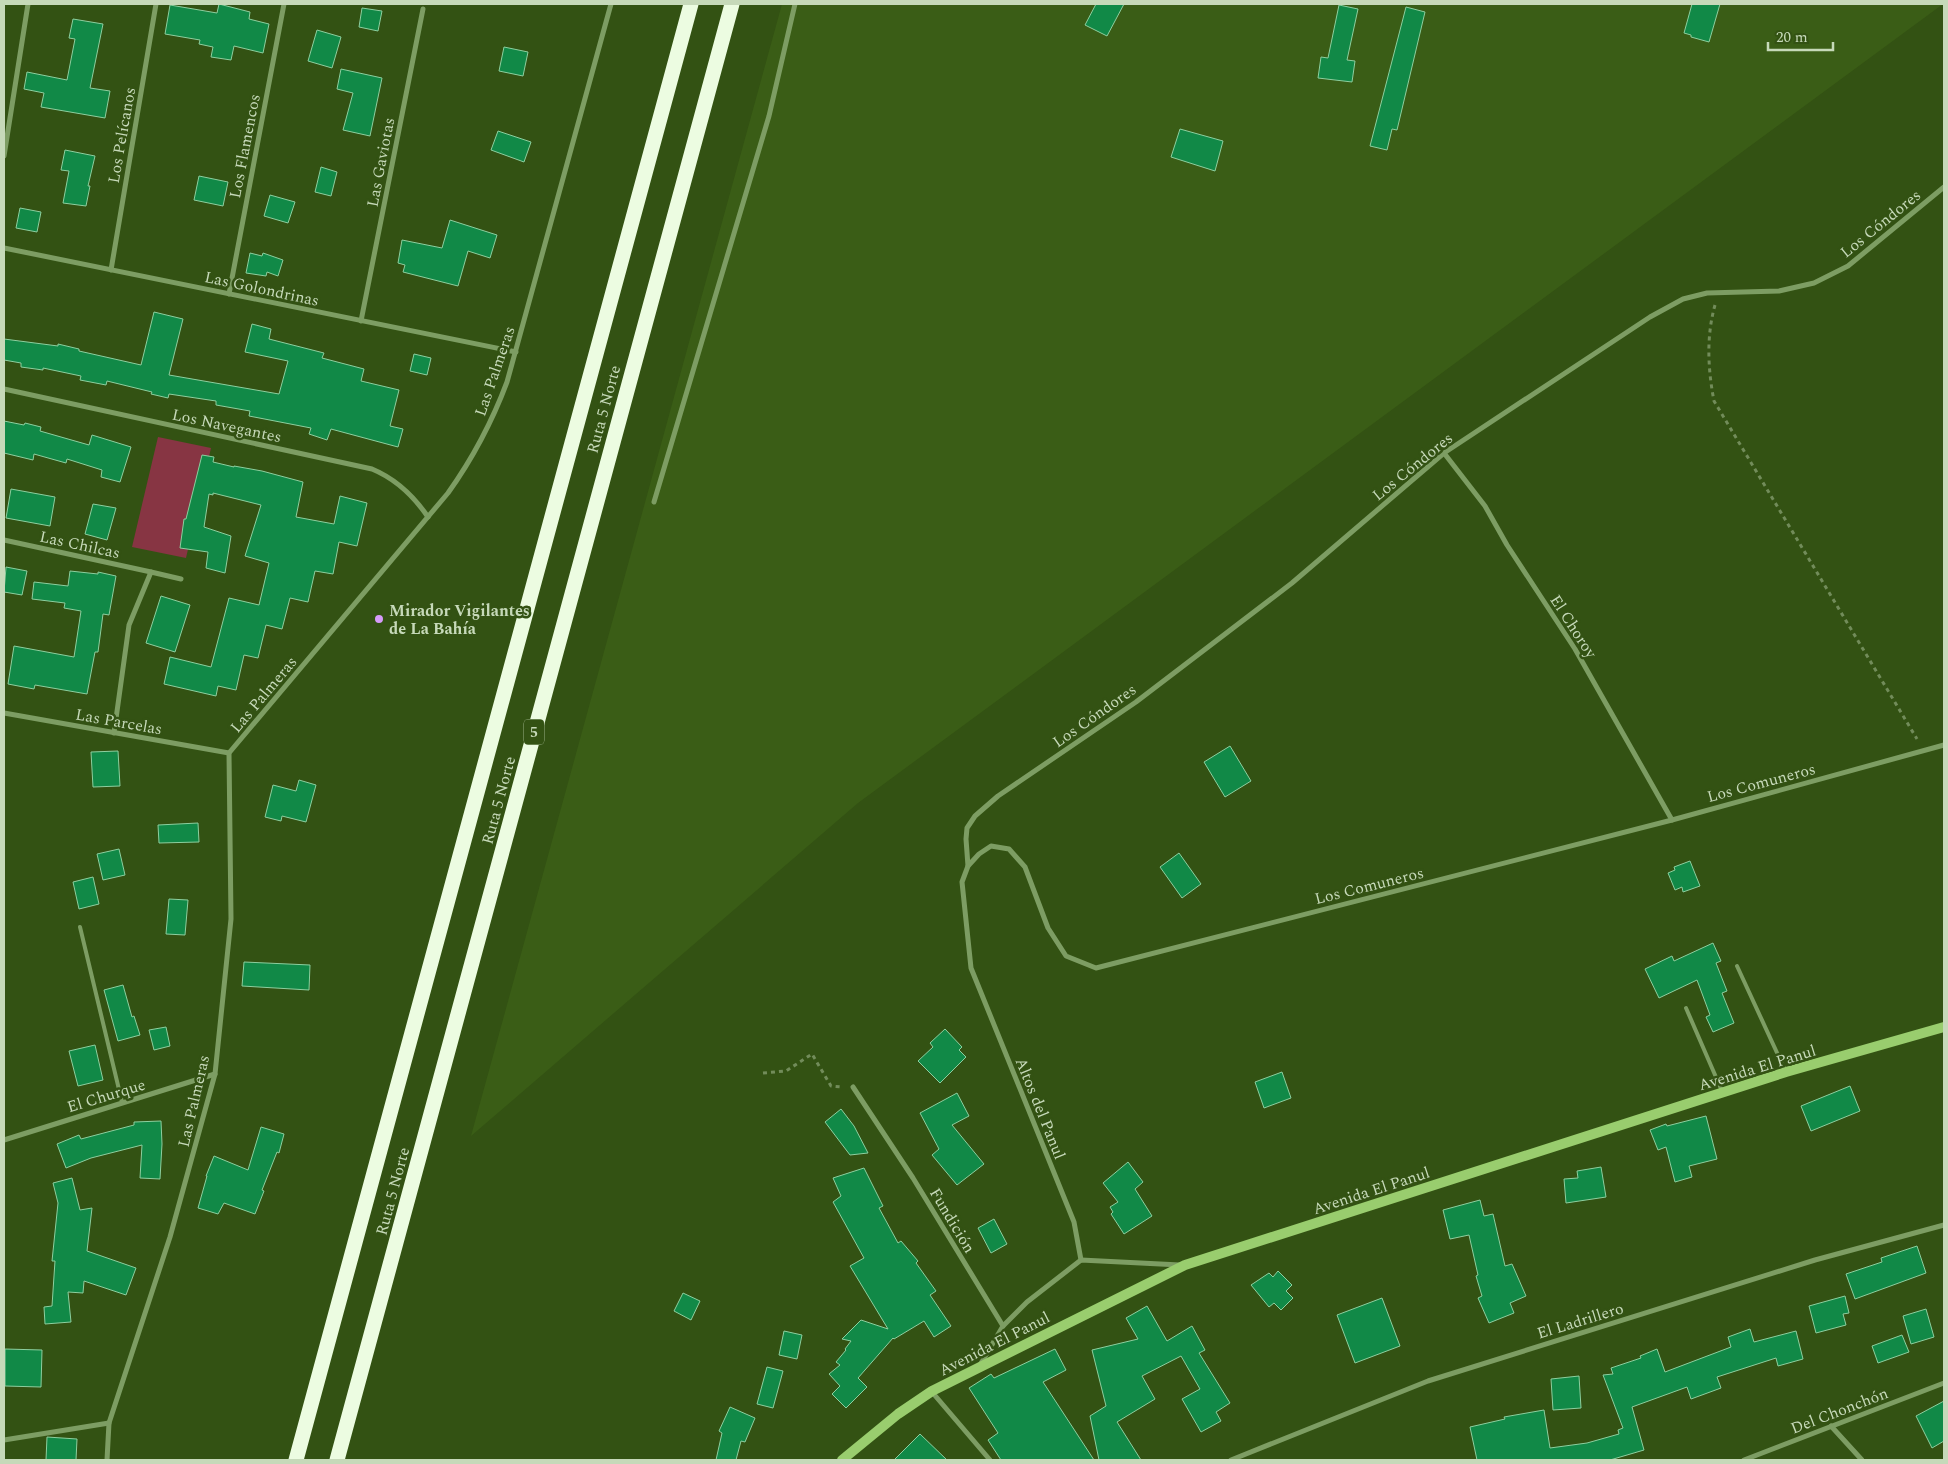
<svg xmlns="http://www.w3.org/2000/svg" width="1948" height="1464" font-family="Spectral,serif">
  <rect width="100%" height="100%" fill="#335213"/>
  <path fill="#3a5d16" d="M782 4H1943L858 803 471 1136Z"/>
  <path fill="#873543" d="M158 437 211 448 186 558 132 547Z"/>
  <g fill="#118947" stroke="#8dcf9f">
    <path d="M219 4 250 12 249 19 269 24 263 53 234 46 231 60 211 57 213 47 199 44 200 40 165 34 170 5 217 13Z"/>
    <path d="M1096 4H1124L1107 36 1085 25Z"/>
    <path d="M1692 4H1720L1709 42 1691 37V35L1684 33Z"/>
    <path d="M1339 5 1358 9 1347 60 1355 61 1352 82 1318 78 1321 57 1328 58Z"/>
    <path d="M1406 7 1425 12 1397 130 1392 129 1387 150 1370 146Z"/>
    <path d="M362 8 382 11 378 31 359 27Z"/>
    <path d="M73 19 103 24 90 88 110 91 105 118 41 107 44 93 24 89 27 72 67 80 75 39 69 38Z"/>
    <path d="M317 30 341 37 332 68 308 61Z"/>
    <path d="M504 47 528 52 523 76 499 71Z"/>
    <path d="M341 69 382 78 370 136 343 130 353 93 337 89Z"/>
    <path d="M1180 129 1223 141 1215 171 1171 157Z"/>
    <path d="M498 131 531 142 524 162 491 150Z"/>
    <path d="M65 150 95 156 88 186H90L86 206 63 203 69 171 61 170Z"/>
    <path d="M321 167 337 172 331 196 315 192Z"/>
    <path d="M199 176 228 182 223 206 194 200Z"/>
    <path d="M270 195 295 202 288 223 264 216Z"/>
    <path d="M20 208 41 212 37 232 16 228Z"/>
    <path d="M450 220 497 235 490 258 468 251 458 286 403 272 405 265 398 263 402 240 442 248Z"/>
    <path d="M250 253 262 256 263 253 283 260 278 276 267 272 266 276 246 273Z"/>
    <path d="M154 312 183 319 169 375 279 394 288 361 245 352 252 324 271 329 269 339 324 353 322 358 364 369 361 381 399 390 390 426 403 429 398 447 331 429 327 440 309 434 311 428 249 416 250 411 216 405V401L169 394 168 398 151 394 152 392 107 381 106 385 80 380 81 376 43 368V370L21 367V363L4 360V339L58 346V344L79 349V351L141 365Z"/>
    <path d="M414 354 431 358 427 375 410 371Z"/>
    <path d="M4 421 24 425 25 423 41 427 40 431 89 445 92 435 131 447 120 482 101 477 102 470 67 459 66 463 34 454 33 460 4 453Z"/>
    <path d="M202 455 214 457 213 462 234 467V466L262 471 303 482 296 517 334 524 340 496 367 503 357 546 339 542 333 574 315 571 308 602 290 598 282 629 266 625 258 658 244 655 236 690 218 686 216 696 164 684 170 657 211 667 229 598 259 605 269 563 245 556 261 505 213 493V495L209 494 204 527 231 536 225 573 206 568 208 552 180 548 184 519H186Z"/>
    <path d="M11 489 55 497 50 526 6 518Z"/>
    <path d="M93 504 116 508 107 540 85 534Z"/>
    <path d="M6 567 27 571 22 595 4 592Z"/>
    <path d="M70 571 98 574V572L116 576 109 615 103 614 98 652H95L87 694 35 685 34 689 8 684 14 646 74 657 81 611 64 608 65 603 32 599 34 582 68 586Z"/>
    <path d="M161 596 190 605 175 652 146 643Z"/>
    <path d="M1230 746 1251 781 1225 797 1204 762Z"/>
    <path d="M118 751 120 786 93 787 91 752Z"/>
    <path d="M299 780 316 785 306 822 282 816 281 821 265 817 273 785 296 791Z"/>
    <path d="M198 823 199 842 159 843 158 825Z"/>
    <path d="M119 849 125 875 103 880 97 854Z"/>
    <path d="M1179 853 1201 884 1182 898 1160 867Z"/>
    <path d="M1690 861 1700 886 1683 892 1682 887 1675 890 1668 873 1675 870 1674 867Z"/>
    <path d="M93 877 99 904 79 909 73 882Z"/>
    <path d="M169 899 188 900 185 935 166 934Z"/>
    <path d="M1713 943 1721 961 1716 963 1727 991 1722 993 1734 1023 1713 1032 1706 1017 1710 1015 1697 980 1659 998 1645 969 1672 956 1674 961Z"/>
    <path d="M244 962 310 965 309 990 242 986Z"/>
    <path d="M123 985 132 1017 134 1016 140 1035 118 1041 104 990Z"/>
    <path d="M166 1027 170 1046 154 1050 149 1030Z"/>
    <path d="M945 1029 962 1047 959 1050 966 1057 940 1083 918 1061 933 1047 930 1043Z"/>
    <path d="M95 1045 103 1080 78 1086 69 1051Z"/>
    <path d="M1282 1072 1291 1098 1264 1108 1255 1082Z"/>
    <path d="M1850 1086 1860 1111 1811 1131 1801 1106Z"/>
    <path d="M957 1093 969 1116 952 1125 984 1164 957 1185 932 1155 939 1149 920 1113Z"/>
    <path d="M841 1109 854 1126 868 1153 850 1155 825 1122Z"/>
    <path d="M1706 1116 1717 1159 1689 1166 1692 1177 1675 1182 1666 1147 1658 1150 1650 1130 1666 1124 1667 1126Z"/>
    <path d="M161 1121 162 1144 160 1179 140 1178 142 1145 91 1158 66 1168 57 1144 79 1135 81 1139 134 1125V1122Z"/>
    <path d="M261 1127 284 1134 279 1153 277 1152 262 1190 264 1191 255 1214 224 1203 218 1214 198 1208 207 1176H206L214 1156 248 1170Z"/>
    <path d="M1128 1162 1143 1182 1135 1189 1152 1216 1124 1234 1111 1214 1113 1212 1110 1207 1118 1202 1103 1183Z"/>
    <path d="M1601 1167 1606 1197 1566 1203 1564 1179 1578 1178 1577 1171Z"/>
    <path d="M864 1168 883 1206 879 1208 898 1243 901 1241 918 1261 916 1263 936 1291 930 1295 951 1326 934 1337 924 1321 894 1339 893 1338 858 1378 867 1387 846 1408 832 1394 840 1386 829 1374 840 1365 836 1362 846 1350 845 1349 851 1341 842 1339 861 1320 888 1329 850 1266 864 1258 833 1202 841 1196 833 1178Z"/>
    <path d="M72 1178 80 1210 92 1208 87 1251 136 1268 126 1295 84 1281 83 1293 68 1292 71 1322 45 1324 44 1307 52 1306 55 1261H52L58 1203 53 1183Z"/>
    <path d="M1480 1200 1484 1216 1493 1214 1505 1266 1512 1264 1526 1296 1510 1303 1514 1313 1489 1323 1478 1298 1482 1296 1476 1276 1478 1275 1469 1235 1450 1239 1443 1210Z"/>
    <path d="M994 1219 1007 1244 991 1253 978 1228Z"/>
    <path d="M1917 1246 1926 1273 1855 1299 1846 1274 1882 1262 1881 1258Z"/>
    <path d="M1278 1271 1292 1285 1286 1291 1293 1298 1281 1310 1274 1303 1269 1307 1251 1285 1269 1273 1273 1277Z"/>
    <path d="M683 1293 700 1301 691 1320 674 1311Z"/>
    <path d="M1845 1296 1849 1313 1843 1314 1846 1325 1816 1333 1809 1306Z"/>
    <path d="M1382 1298 1400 1346 1355 1363 1337 1315Z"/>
    <path d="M1147 1306 1167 1341 1192 1326 1205 1350 1199 1353 1230 1403 1216 1412 1221 1421 1201 1432 1182 1399 1200 1389 1181 1356 1142 1376 1155 1399 1117 1422 1141 1460H1099L1090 1416 1106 1406 1092 1350 1138 1339 1126 1318Z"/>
    <path d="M1926 1309 1934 1337 1911 1344 1903 1316Z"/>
    <path d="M1750 1329 1754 1342 1796 1331 1803 1359 1778 1366 1776 1358 1717 1377 1721 1388 1691 1399 1687 1387 1632 1407 1644 1450 1610 1460H1477L1470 1427 1505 1419 1504 1417 1544 1410 1550 1448 1587 1443 1619 1434 1618 1430 1623 1428 1603 1375 1613 1374 1611 1368 1641 1358 1640 1356 1657 1349 1665 1372 1731 1347 1728 1337Z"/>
    <path d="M784 1331 802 1335 797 1359 779 1355Z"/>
    <path d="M1902 1335 1909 1352 1878 1363 1872 1346Z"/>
    <path d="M5 1349 42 1350 41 1387 5 1386Z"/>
    <path d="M1055 1349 1066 1370 1043 1382 1094 1460H1001L988 1440 998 1433 969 1388 991 1374 994 1378Z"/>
    <path d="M767 1367 783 1371 773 1408 757 1404Z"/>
    <path d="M1579 1376 1581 1408 1553 1410 1551 1379Z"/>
    <path d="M1944 1401V1441L1932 1448 1916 1416Z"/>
    <path d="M730 1407 755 1418 745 1442 741 1441 736 1460H716L722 1433 719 1431Z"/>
    <path d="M920 1434 947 1460H894Z"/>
    <path d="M47 1437 77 1439 76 1460H46Z"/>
  </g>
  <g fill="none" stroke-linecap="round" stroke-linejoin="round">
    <g stroke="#728c5a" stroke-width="3" stroke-dasharray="4 4" stroke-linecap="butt">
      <path d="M1715 305C1706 337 1708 370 1714 401L1917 739"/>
      <path d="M763 1073 786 1071 812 1054 831 1086 842 1087"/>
    </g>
    <g stroke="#7d9d63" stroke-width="4">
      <path d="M80 927 122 1102"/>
      <path d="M1737 966 1785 1070"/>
      <path d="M1686 1008 1722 1091"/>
    </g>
    <g stroke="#7d9d63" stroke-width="5">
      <path d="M4 156 28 4"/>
      <path d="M4 248 516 352"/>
      <path d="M111 270 156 4"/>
      <path d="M229 294 284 4"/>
      <path d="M361 321 423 9"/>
      <path d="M4 389 372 469C396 479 413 495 428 517"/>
      <path d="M1444 453 1485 506 1507 545 1575 649 1672 820"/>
      <path d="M654 502 769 116 795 4"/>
      <path d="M4 540 151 572"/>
      <path d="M4 713 229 753"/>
      <path d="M114 733 129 625 151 572 181 579"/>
      <path d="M968 866 966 839 967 828 975 816 998 796 1136 702 1292 583 1444 453 1650 317 1683 299 1707 293 1779 291 1814 283 1848 266 1944 187"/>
      <path d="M853 1087 913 1178 1003 1326 980 1365"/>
      <path d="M4 1140 215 1074"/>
      <path d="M1081 1260 1074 1222 971 968 962 882 968 866 979 854 991 846 1009 849 1025 867 1048 928 1066 956 1096 968 1672 820 1944 745"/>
      <path d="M1003 1326 1027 1302 1081 1260 1180 1265"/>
      <path d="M932 1392 990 1460"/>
      <path d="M1831 1426 1862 1460"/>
      <path d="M4 1440 109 1423"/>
      <path d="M107 1460 109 1423 170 1237 215 1074 231 919 229 753 448 493C473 458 492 422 507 382L611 4"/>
      <path d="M1231 1460 1428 1381 1815 1260 1944 1225"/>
      <path d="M1744 1460 1944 1383"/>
    </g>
    <path stroke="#99cd6e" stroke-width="10" d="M842 1460 898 1414 932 1391 1185 1265 1786 1072 1944 1027"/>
    <g stroke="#ecfce1" stroke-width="15">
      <path d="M296 1460 691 4"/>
      <path d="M337 1460 732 4"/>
    </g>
  </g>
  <circle fill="#d69bfa" stroke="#335213" stroke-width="2" cx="379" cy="619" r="5"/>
  <g text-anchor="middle" stroke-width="5" stroke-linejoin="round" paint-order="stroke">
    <rect fill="#335213" stroke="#9ab087" stroke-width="1" x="524" y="719.5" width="20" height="25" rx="4"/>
    <g font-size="15" font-weight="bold" fill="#c6d9b9">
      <text x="534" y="737">5</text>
    </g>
    <g font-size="16" fill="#c6d9b9" stroke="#335213">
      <text transform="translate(121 135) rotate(-80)" y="6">Los Pelícanos</text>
      <text transform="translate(244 146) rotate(-79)" y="6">Los Flamencos</text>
      <text transform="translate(380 162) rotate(-79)" y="6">Las Gaviotas</text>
      <text transform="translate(1880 223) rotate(-39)" y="6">Los Cóndores</text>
      <text transform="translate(262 288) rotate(12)" y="6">Las Golondrinas</text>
      <text transform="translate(494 371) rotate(-71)" y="6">Las Palmeras</text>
      <text transform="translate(603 409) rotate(-75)" y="6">Ruta 5 Norte</text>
      <text transform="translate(227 425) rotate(12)" y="6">Los Navegantes</text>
      <text transform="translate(1412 466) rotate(-39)" y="6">Los Cóndores</text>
      <text transform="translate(80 544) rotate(12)" y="6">Las Chilcas</text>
      <text transform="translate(1574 626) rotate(57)" y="6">El Choroy</text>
      <text transform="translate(263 694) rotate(-50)" y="6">Las Palmeras</text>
      <text transform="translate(1094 715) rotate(-35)" y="6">Los Cóndores</text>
      <text transform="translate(119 721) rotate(10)" y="6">Las Parcelas</text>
      <text transform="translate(1761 782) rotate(-15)" y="6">Los Comuneros</text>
      <text transform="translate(498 800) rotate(-75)" y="6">Ruta 5 Norte</text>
      <text transform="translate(1369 885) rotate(-14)" y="6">Los Comuneros</text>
      <text transform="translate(1757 1067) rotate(-17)" y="6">Avenida El Panul</text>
      <text transform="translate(106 1095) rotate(-17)" y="6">El Churque</text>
      <text transform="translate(193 1101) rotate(-77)" y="6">Las Palmeras</text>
      <text transform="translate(1041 1108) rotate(68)" y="6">Altos del Panul</text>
      <text transform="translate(1371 1190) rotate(-18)" y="6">Avenida El Panul</text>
      <text transform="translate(392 1191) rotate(-75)" y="6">Ruta 5 Norte</text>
      <text transform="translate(953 1220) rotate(59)" y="6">Fundición</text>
      <text transform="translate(1580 1320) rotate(-17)" y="6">El Ladrillero</text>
      <text transform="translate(994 1343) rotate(-27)" y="6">Avenida El Panul</text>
      <text transform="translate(1839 1410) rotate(-21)" y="6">Del Chonchón</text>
    </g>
    <g font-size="16" font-weight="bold" fill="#c6d9b9" stroke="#335213" text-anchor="start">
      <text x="389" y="616">Mirador Vigilantes<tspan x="389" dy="18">de La Bahía</tspan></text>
    </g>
  </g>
  <rect width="1948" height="1464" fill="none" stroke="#c6d9b9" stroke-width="10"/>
  <path d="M1768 42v8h65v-8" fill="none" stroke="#c6d9b9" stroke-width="2.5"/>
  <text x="1776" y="42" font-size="15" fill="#c6d9b9" stroke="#335213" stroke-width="4" paint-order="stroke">20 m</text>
</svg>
